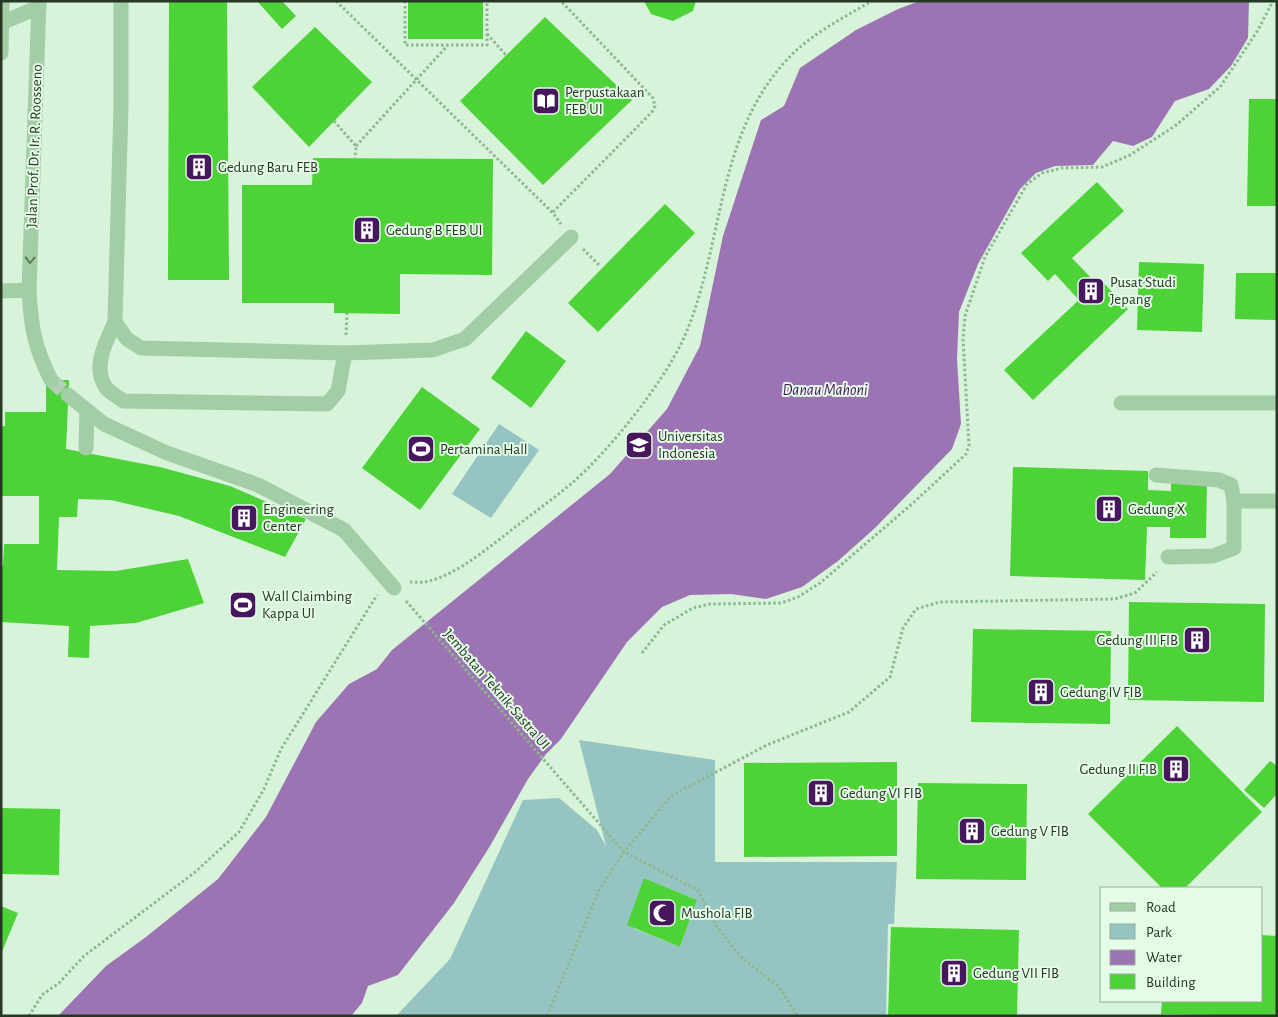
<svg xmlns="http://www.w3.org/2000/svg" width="1278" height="1017" font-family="'Alegreya Sans',sans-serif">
  <rect width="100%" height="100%" fill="#d7f4db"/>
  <g fill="#96c4c2" fill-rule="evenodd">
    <path d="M499 424 539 450 491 518 452 494Z"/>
    <path d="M579 740 715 760V862H897L894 924H888L886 1016H396L450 959 523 800 559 798 597 830 606 846ZM644 878 697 900 680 947 633 928Z"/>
  </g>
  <path fill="#9d74b3" d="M920 1H1249L1248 38 1231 66 1209 89 1175 101 1152 137 1133 146 1113 141 1093 165 1055 166 1036 173 1020 189 978 264 959 312 957 359 961 424 952 449 875 528 838 561 802 587 766 599 731 594 690 595 662 607 627 642 561 739 546 754 528 779 490 846 454 903 398 975 368 986 362 1003 351 1016H58L106 966 146 937 218 879 266 817 316 722 349 684 377 669 392 650 610 474 667 409 700 346 723 236 761 120 784 106 800 68 856 30 898 9Z"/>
  <g fill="#4dd237">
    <path d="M169 1H227L229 280H168Z"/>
    <path d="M257 1H282L296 16 282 29Z"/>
    <rect x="408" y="1" width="75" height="38"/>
    <path d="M644 1H696L693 11 673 21 651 14Z"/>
    <path d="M545 17 632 100 543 185 460 101Z"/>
    <path d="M315 27 372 82 309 147 252 87Z"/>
    <path d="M1249 99H1277V206H1247Z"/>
    <path d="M313 158 493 159 492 275 400 274V314L334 313V303H242V185H312Z"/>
    <path d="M1097 182 1124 211 1072 258 1096 283 1100 279 1128 309 1033 400 1004 370 1079 300 1055 274 1048 281 1021 253Z"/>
    <path d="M665 204 695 233 598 332 568 303Z"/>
    <path d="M1139 262 1204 264 1202 332 1137 330Z"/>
    <path d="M1236 273H1277V320L1235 319Z"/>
    <path d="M526 331 566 361 531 408 491 378Z"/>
    <path d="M46 380H69L66 449 160 467 230 486 306 519 285 557 179 516 111 500 78 499 77 517H59L57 570 116 571 188 559 204 603 136 623 90 626 89 658 68 657 69 626 1 622V566H3L4 544H39V496H1V426H5V412H46Z"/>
    <path d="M422 387 480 429 420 510 362 468Z"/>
    <path d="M1013 467 1148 471V490L1171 491V481L1207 482 1206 538H1170V527H1147L1145 580 1010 576Z"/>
    <path d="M1129 602 1265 604 1264 702 1128 700Z"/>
    <path d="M973 629 1111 631 1110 724 971 722Z"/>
    <path d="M1177 726 1262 812 1185 888H1162L1088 814Z"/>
    <path d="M1270 761 1277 766V794L1264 808 1244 790Z"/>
    <path d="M897 762V856L744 857V763Z"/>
    <path d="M918 783 1027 784 1026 880 916 879Z"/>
    <path d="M1 808 60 809 59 875 1 874Z"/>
    <path d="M644 878 697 900 680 947 627 925Z"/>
    <path d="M1 906 18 913 1 954Z"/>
    <path d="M891 927 1019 930 1017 1016H888Z"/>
    <path d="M1262 935 1277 936V1016L1161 1014 1162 1001H1262Z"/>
  </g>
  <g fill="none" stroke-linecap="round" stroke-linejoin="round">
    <path stroke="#b4ceb7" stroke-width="15" stroke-dasharray="15 8" stroke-linecap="butt" d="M51 380 68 395"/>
    <g stroke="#8cb88f" stroke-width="3" stroke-dasharray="2.5 2.5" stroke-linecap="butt">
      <path d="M336 1 553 213 561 224"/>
      <path d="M405 1V45H487V1"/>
      <path d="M487 34 506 55"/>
      <path d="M334 121 356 146 355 158"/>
      <path d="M356 146 448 45"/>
      <path d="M553 212 652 112 655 106 653 98 561 1"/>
      <path d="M583 249 600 266"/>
      <path d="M346 335 347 313"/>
      <path d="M410 582C416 582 423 583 429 581 459 574 494 543 518 525 536 511 554 498 571 484 609 451 660 387 682 342 724 251 714 143 783 64 807 36 841 19 872 1"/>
      <path d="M406 601 624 852 698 890 717 927 740 956 779 987 798 1016"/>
      <path d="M642 653 664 625 693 608 710 604 781 603 798 597 820 583 912 504 966 454 969 445 963 339 965 316 985 257 1027 184 1042 173 1062 168 1102 167 1130 155 1175 126 1220 87 1258 30 1273 1"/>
      <path d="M29 1016 42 995 59 983 84 956 194 873 239 832 264 789 281 749 377 595"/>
      <path d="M547 1016 599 890 624 852 671 796 767 745 849 712 890 677 903 628 916 609 940 602 1115 599 1135 593 1157 572"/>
    </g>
    <g stroke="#a2cda5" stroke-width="15">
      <path d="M121 1V105L115 322 127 339 141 348 345 353 433 350 465 339 571 237"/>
      <path d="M1 23 39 7"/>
      <path d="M1 53 2 1"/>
      <path d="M29 290 39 1"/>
      <path d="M1 291 29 290C31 327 34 346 51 380"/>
      <path d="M115 322C106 342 91 368 107 389 111 393 118 397 123 401L327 404 338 391 345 353"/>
      <path d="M68 395 104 424 167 453 258 485 344 530 394 588"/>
      <path d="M1121 403H1277"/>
      <path d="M86 448 87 411"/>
      <path d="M1156 475 1219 480 1231 485 1234 501V548L1213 556 1168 557"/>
      <path d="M1234 501H1277"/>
    </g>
  </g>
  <defs><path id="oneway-chevron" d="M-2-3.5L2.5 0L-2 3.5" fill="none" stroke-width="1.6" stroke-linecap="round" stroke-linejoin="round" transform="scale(1.25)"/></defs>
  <use stroke="#5e7a5f" href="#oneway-chevron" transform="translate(30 260) rotate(92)"/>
  <defs>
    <g id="library-square" transform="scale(1.4375)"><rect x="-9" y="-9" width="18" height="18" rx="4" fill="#46175c" stroke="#e4fbe8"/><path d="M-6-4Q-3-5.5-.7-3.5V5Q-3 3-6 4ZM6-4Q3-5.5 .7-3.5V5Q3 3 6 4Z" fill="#fff"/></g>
    <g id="building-square" transform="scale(1.4375)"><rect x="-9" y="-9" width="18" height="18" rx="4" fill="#46175c" stroke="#e4fbe8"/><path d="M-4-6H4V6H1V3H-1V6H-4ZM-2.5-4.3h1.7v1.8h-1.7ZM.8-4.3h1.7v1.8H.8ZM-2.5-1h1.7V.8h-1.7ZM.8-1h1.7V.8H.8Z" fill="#fff"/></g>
    <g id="university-square" transform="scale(1.4375)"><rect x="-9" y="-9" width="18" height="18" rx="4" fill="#46175c" stroke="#e4fbe8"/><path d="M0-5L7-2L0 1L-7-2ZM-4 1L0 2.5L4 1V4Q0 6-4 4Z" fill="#fff"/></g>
    <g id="stadium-square" transform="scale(1.4375)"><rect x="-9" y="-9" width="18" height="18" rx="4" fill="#46175c" stroke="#e4fbe8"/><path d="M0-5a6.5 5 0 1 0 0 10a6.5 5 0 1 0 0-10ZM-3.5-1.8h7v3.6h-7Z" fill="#fff"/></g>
    <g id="mosque-square" transform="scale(1.4375)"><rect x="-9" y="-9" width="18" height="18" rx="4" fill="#46175c" stroke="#e4fbe8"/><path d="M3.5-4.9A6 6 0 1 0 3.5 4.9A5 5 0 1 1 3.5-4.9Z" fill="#fff"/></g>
  </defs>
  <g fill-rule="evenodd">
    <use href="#library-square" x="546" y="101"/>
    <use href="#building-square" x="199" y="167"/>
    <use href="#building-square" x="367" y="230"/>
    <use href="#building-square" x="1091" y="291"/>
    <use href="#university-square" x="639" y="445"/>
    <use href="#stadium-square" x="421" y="449"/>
    <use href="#building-square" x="1109" y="509"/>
    <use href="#building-square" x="244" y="518"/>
    <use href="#stadium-square" x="243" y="605"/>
    <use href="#building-square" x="1197" y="640"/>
    <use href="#building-square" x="1041" y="692"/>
    <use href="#building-square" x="1176" y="769"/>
    <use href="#building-square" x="821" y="793"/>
    <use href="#building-square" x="972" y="831"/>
    <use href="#mosque-square" x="662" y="913"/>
    <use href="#building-square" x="954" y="973"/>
  </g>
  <g text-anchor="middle" stroke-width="4" stroke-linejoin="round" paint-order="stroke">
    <g font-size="15" fill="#273725" stroke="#e4fbe8" text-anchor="start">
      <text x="565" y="97">Perpustakaan<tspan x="565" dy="17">FEB UI</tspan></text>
      <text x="218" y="172">Gedung Baru FEB</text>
      <text x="386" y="235">Gedung B FEB UI</text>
      <text x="1110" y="287">Pusat Studi<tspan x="1110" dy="17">Jepang</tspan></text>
      <text x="658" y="441">Universitas<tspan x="658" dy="17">Indonesia</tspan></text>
      <text x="440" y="454">Pertamina Hall</text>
      <text x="263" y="514">Engineering<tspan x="263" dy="17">Center</tspan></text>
      <text x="1128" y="514">Gedung X</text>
      <text x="262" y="601">Wall Claimbing<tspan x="262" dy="17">Kappa UI</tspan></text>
      <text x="1178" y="645" text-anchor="end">Gedung III FIB</text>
      <text x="1060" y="697">Gedung IV FIB</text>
      <text x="1157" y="774" text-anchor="end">Gedung II FIB</text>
      <text x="840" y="798">Gedung VI FIB</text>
      <text x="991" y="836">Gedung V FIB</text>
      <text x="681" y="918">Mushola FIB</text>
      <text x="973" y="978">Gedung VII FIB</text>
    </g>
    <g font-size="15" fill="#273725" stroke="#e4fbe8">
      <text transform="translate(34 146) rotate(-88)" y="5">Jalan Prof. Dr. Ir. R. Roosseno</text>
      <text transform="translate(497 689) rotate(49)" y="5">Jembatan Teknik-Sastra UI</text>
    </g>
    <g font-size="16" font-style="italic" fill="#46175c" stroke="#e4fbe8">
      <text x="825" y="395">Danau Mahoni</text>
    </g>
  </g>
  <rect width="1278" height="1017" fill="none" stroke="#273725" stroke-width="5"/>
  <rect x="1100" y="887" width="162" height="115" fill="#e4fbe8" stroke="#98ad9a"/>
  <rect x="1110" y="903" width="25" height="8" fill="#a2cda5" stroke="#98ad9a"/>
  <text x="1146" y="912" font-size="15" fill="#273725">Road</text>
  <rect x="1110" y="924" width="25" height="15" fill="#96c4c2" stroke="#98ad9a"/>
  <text x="1146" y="937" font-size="15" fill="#273725">Park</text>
  <rect x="1110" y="950" width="25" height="15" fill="#9d74b3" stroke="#98ad9a"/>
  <text x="1146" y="962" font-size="15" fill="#273725">Water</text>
  <rect x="1110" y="974" width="25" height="15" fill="#4dd237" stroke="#98ad9a"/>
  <text x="1146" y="987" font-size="15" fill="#273725">Building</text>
</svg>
